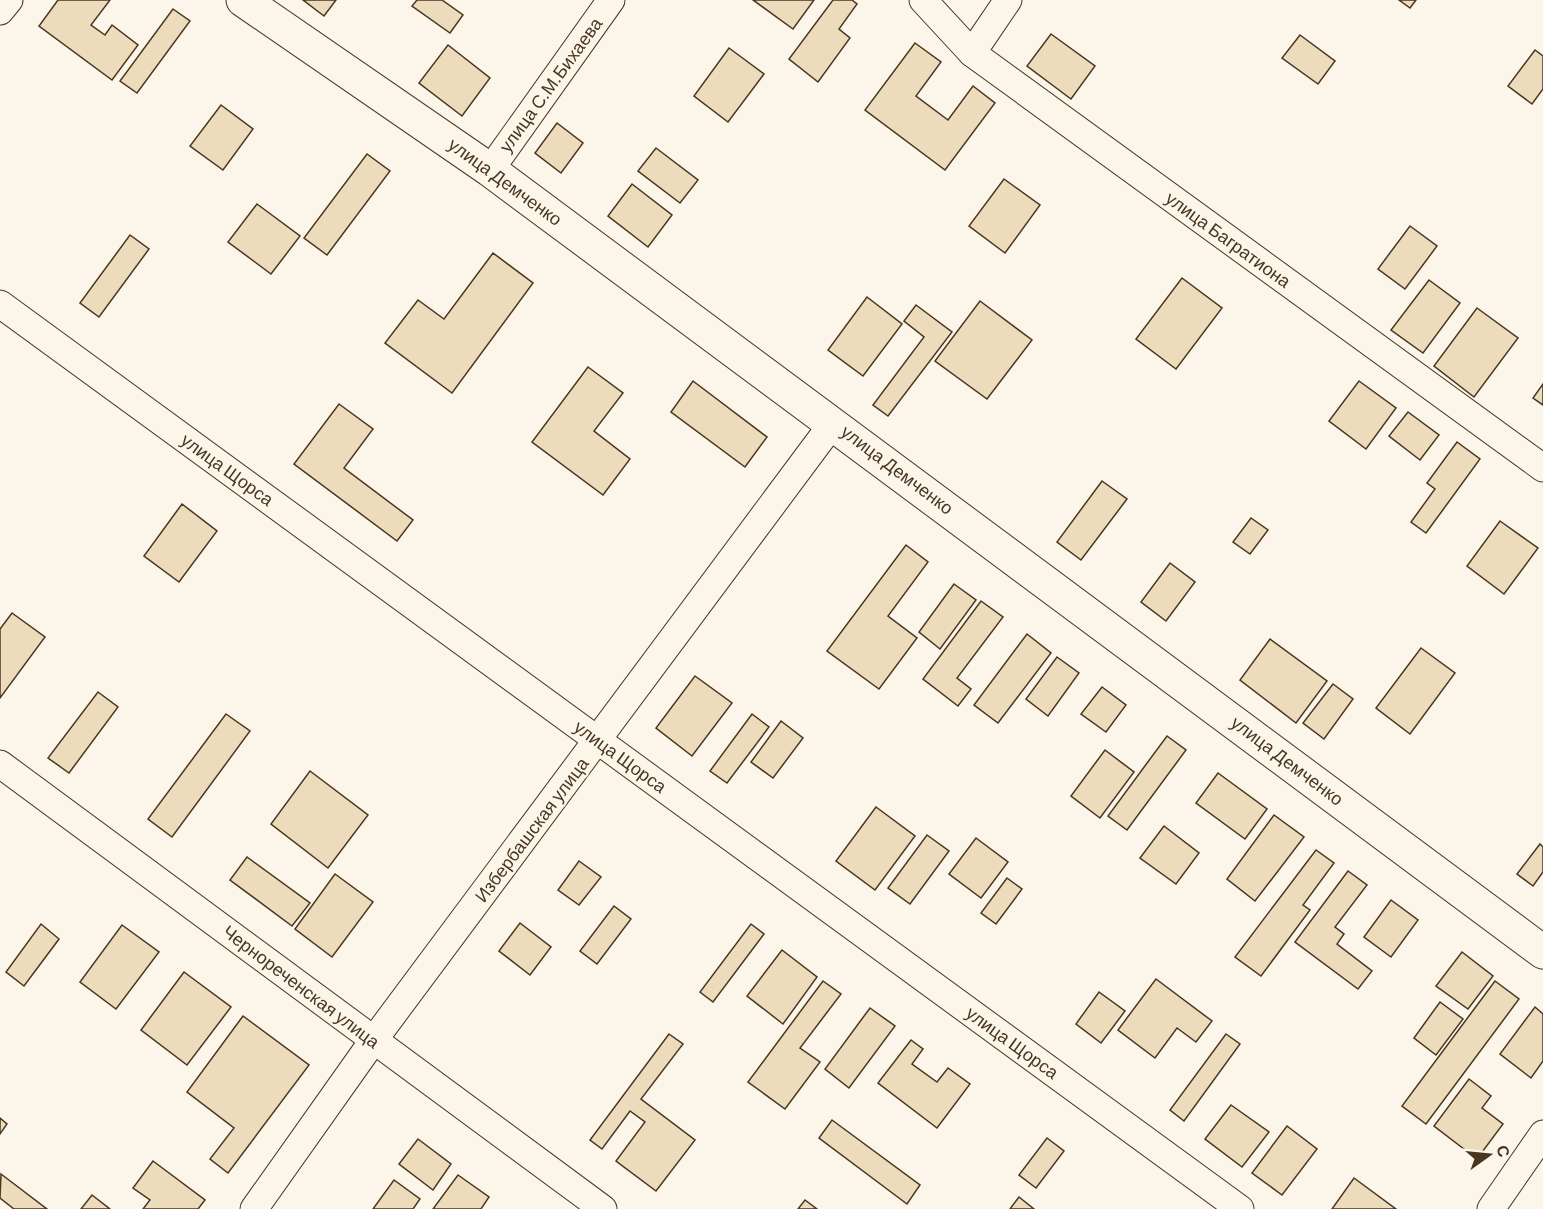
<svg xmlns="http://www.w3.org/2000/svg" width="1543" height="1209" font-family="Barlow,sans-serif">
  <rect width="100%" height="100%" fill="#fbf6e9"/>
  <g fill="#ecdcbc" stroke="#4a3520" stroke-width="1.5">
    <path d="M58 0H110L91 25 105 35 112 25 138 45 112 80 39 26Z"/>
    <path d="M303 0H336L324 16Z"/>
    <path d="M417 0H442L463 15 450 33 412 6Z"/>
    <path d="M753 0H814L793 29Z"/>
    <path d="M833 0H852L857 4 839 29 850 38 818 82 789 59Z"/>
    <path d="M1399 0H1416L1410 8Z"/>
    <path d="M173 9 190 21 137 93 120 81Z"/>
    <path d="M1051 34 1095 66 1071 99 1027 66Z"/>
    <path d="M1300 35 1335 61 1318 84 1282 58Z"/>
    <path d="M915 43 941 62 916 96 948 120 973 86 995 103 945 170 865 110Z"/>
    <path d="M448 45 490 78 462 116 419 83Z"/>
    <path d="M729 48 764 74 728 122 694 96Z"/>
    <path d="M1535 50 1543 56V89L1532 104 1508 86Z"/>
    <path d="M221 105 253 129 223 170 190 146Z"/>
    <path d="M557 123 583 143 561 173 535 153Z"/>
    <path d="M656 148 698 180 680 203 638 171Z"/>
    <path d="M367 154 390 171 327 255 304 238Z"/>
    <path d="M1004 179 1040 205 1005 253 969 226Z"/>
    <path d="M632 184 672 215 648 247 608 216Z"/>
    <path d="M257 204 300 236 271 274 228 242Z"/>
    <path d="M1410 226 1437 246 1405 289 1378 269Z"/>
    <path d="M130 235 149 249 99 317 80 303Z"/>
    <path d="M493 253 533 283 452 393 385 343 418 300 444 319Z"/>
    <path d="M1182 278 1222 308 1176 369 1136 339Z"/>
    <path d="M1429 280 1460 303 1423 353 1391 330Z"/>
    <path d="M867 297 902 324 863 376 828 350Z"/>
    <path d="M980 301 1032 340 987 399 935 361Z"/>
    <path d="M916 305 952 332 888 416 873 405 924 337 904 321Z"/>
    <path d="M1477 308 1518 338 1474 397 1434 366Z"/>
    <path d="M588 367 623 393 594 431 630 459 603 495 532 442Z"/>
    <path d="M693 381 767 437 745 467 671 412Z"/>
    <path d="M1359 381 1396 408 1366 449 1329 421Z"/>
    <path d="M1543 384V405L1533 398Z"/>
    <path d="M339 404 373 429 344 468 413 520 397 541 294 464Z"/>
    <path d="M1408 412 1439 435 1420 460 1389 436Z"/>
    <path d="M1457 442 1480 459 1426 533 1411 522 1435 489 1427 483Z"/>
    <path d="M1102 481 1127 499 1081 560 1057 542Z"/>
    <path d="M182 504 217 531 179 582 144 556Z"/>
    <path d="M1251 518 1268 530 1250 554 1233 542Z"/>
    <path d="M1500 521 1538 548 1504 594 1467 566Z"/>
    <path d="M906 545 928 562 888 616 917 638 879 689 827 651Z"/>
    <path d="M1170 563 1195 582 1166 621 1141 602Z"/>
    <path d="M954 584 976 600 940 649 919 632Z"/>
    <path d="M981 601 1003 617 957 678 971 689 958 706 923 679Z"/>
    <path d="M12 613 45 637 0 698V629Z"/>
    <path d="M1027 634 1051 653 998 723 974 705Z"/>
    <path d="M1270 639 1327 681 1296 723 1240 680Z"/>
    <path d="M1421 648 1455 673 1410 734 1376 708Z"/>
    <path d="M1057 657 1079 673 1048 716 1026 699Z"/>
    <path d="M695 676 732 703 692 756 656 728Z"/>
    <path d="M1333 684 1353 699 1324 739 1303 723Z"/>
    <path d="M1102 687 1126 705 1106 732 1081 714Z"/>
    <path d="M98 692 118 707 69 773 48 758Z"/>
    <path d="M226 714 250 731 172 837 148 819Z"/>
    <path d="M752 714 769 727 727 783 710 771Z"/>
    <path d="M781 721 803 738 773 778 751 762Z"/>
    <path d="M1167 736 1186 750 1127 830 1108 816Z"/>
    <path d="M1105 750 1134 772 1100 818 1071 796Z"/>
    <path d="M310 771 368 815 328 868 271 824Z"/>
    <path d="M1218 773 1267 809 1245 839 1196 803Z"/>
    <path d="M876 807 915 836 875 890 836 861Z"/>
    <path d="M1274 815 1304 837 1255 901 1227 879Z"/>
    <path d="M1164 826 1199 853 1176 884 1140 858Z"/>
    <path d="M927 835 949 851 910 904 888 888Z"/>
    <path d="M976 838 1008 862 981 898 949 874Z"/>
    <path d="M1540 844 1543 847V872L1533 886 1517 874Z"/>
    <path d="M1316 850 1334 863 1303 905 1310 910 1261 976 1235 957Z"/>
    <path d="M247 857 310 903 292 926 230 880Z"/>
    <path d="M579 861 601 877 579 905 558 890Z"/>
    <path d="M1348 871 1367 885 1335 927 1344 934 1337 944 1372 971 1358 989 1295 942Z"/>
    <path d="M335 874 373 902 332 957 295 929Z"/>
    <path d="M1007 878 1022 889 996 924 981 913Z"/>
    <path d="M1391 900 1418 920 1391 957 1364 937Z"/>
    <path d="M614 906 631 919 597 964 580 951Z"/>
    <path d="M520 923 551 947 530 975 499 951Z"/>
    <path d="M41 924 59 939 24 986 6 972Z"/>
    <path d="M751 924 764 934 713 1002 700 992Z"/>
    <path d="M122 925 159 952 116 1009 80 982Z"/>
    <path d="M782 950 817 977 783 1024 747 996Z"/>
    <path d="M1462 952 1493 976 1468 1009 1436 986Z"/>
    <path d="M184 972 231 1007 187 1065 141 1030Z"/>
    <path d="M1156 979 1212 1021 1196 1042 1177 1028 1155 1058 1118 1030Z"/>
    <path d="M823 981 841 994 800 1048 820 1062 785 1109 748 1082Z"/>
    <path d="M1495 981 1519 999 1426 1124 1402 1106Z"/>
    <path d="M1099 992 1125 1011 1101 1043 1076 1024Z"/>
    <path d="M1440 1002 1463 1019 1436 1055 1414 1038Z"/>
    <path d="M1535 1007 1543 1014V1061L1531 1078 1500 1054Z"/>
    <path d="M870 1008 895 1026 849 1088 825 1069Z"/>
    <path d="M243 1016 309 1065 228 1173 210 1159 234 1128 187 1092Z"/>
    <path d="M669 1034 683 1044 641 1099 695 1140 656 1191 616 1161 645 1122 630 1111 602 1149 590 1140Z"/>
    <path d="M1226 1034 1240 1044 1184 1121 1170 1110Z"/>
    <path d="M911 1040 923 1049 912 1064 937 1082 948 1068 970 1084 937 1128 878 1083Z"/>
    <path d="M1469 1079 1491 1096 1482 1108 1503 1124 1477 1159 1434 1126Z"/>
    <path d="M1231 1105 1269 1132 1242 1167 1205 1139Z"/>
    <path d="M0 1118 7 1124 0 1134Z"/>
    <path d="M832 1120 920 1185 907 1204 819 1138Z"/>
    <path d="M1287 1126 1317 1149 1282 1195 1252 1173Z"/>
    <path d="M1047 1138 1064 1151 1036 1188 1019 1175Z"/>
    <path d="M418 1139 451 1164 433 1190 399 1164Z"/>
    <path d="M153 1161 205 1200 198 1209H143L150 1200 133 1188Z"/>
    <path d="M1 1174 47 1209H14L0 1198Z"/>
    <path d="M458 1175 489 1197 481 1209H433Z"/>
    <path d="M1354 1178 1396 1209H1332Z"/>
    <path d="M394 1180 420 1199 413 1209H373Z"/>
    <path d="M92 1195 110 1209H81Z"/>
    <path d="M1019 1197 1034 1209H1010Z"/>
    <path d="M805 1200 817 1209H798Z"/>
  </g>
  <g fill="none" stroke-linecap="round" stroke-linejoin="round">
    <g stroke="#4a3520" stroke-width="29">
      <g id="minor">
        <path d="M923 0 972 53 1543 468"/>
        <path d="M0 11 9 0"/>
        <path d="M972 53 1008 0"/>
        <path d="M490 170 611 0"/>
        <path d="M0 304 1240 1209"/>
        <path d="M0 764 603 1209"/>
        <path d="M254 1209 373 1041 833 423"/>
        <path d="M1491 1209 1543 1134"/>
      </g>
    </g>
    <g stroke="#4a3520" stroke-width="35">
      <path id="tertiary" d="M243 0 490 170 1543 952"/>
    </g>
    <use href="#minor" stroke="#fbf6e9" stroke-width="27"/>
    <use href="#tertiary" stroke="#fbf6e9" stroke-width="33"/>
  </g>
  <g text-anchor="middle" stroke-width="4.5" stroke-linejoin="round" paint-order="stroke">
    <g font-size="18" fill="#4a3520" stroke="#fbf6e9">
      <text transform="translate(551 85) rotate(-54)" y="6">улица С.М.Бихаева</text>
      <text transform="translate(505 182) rotate(36)" y="6">улица Демченко</text>
      <text transform="translate(1228 240) rotate(36)" y="6">улица Багратиона</text>
      <text transform="translate(227 470) rotate(36)" y="6">улица Щорса</text>
      <text transform="translate(897 470) rotate(37)" y="6">улица Демченко</text>
      <text transform="translate(620 757) rotate(36)" y="6">улица Щорса</text>
      <text transform="translate(1287 761) rotate(37)" y="6">улица Демченко</text>
      <text transform="translate(532 830) rotate(-53)" y="6">Избербашская улица</text>
      <text transform="translate(301 987) rotate(37)" y="6">Чернореченская улица</text>
      <text transform="translate(1012 1043) rotate(36)" y="6">улица Щорса</text>
    </g>
  </g>
  <g transform="translate(1489 1155) rotate(75)" stroke="#fbf6e9" stroke-width="4.5" paint-order="stroke">
  <path d="M0-4.5L10 22L0 15L-10 22Z" fill="#4a3520"/>
  <text y="-9" font-size="16" font-weight="bold" text-anchor="middle" fill="#4a3520">С</text>
  </g>
</svg>
